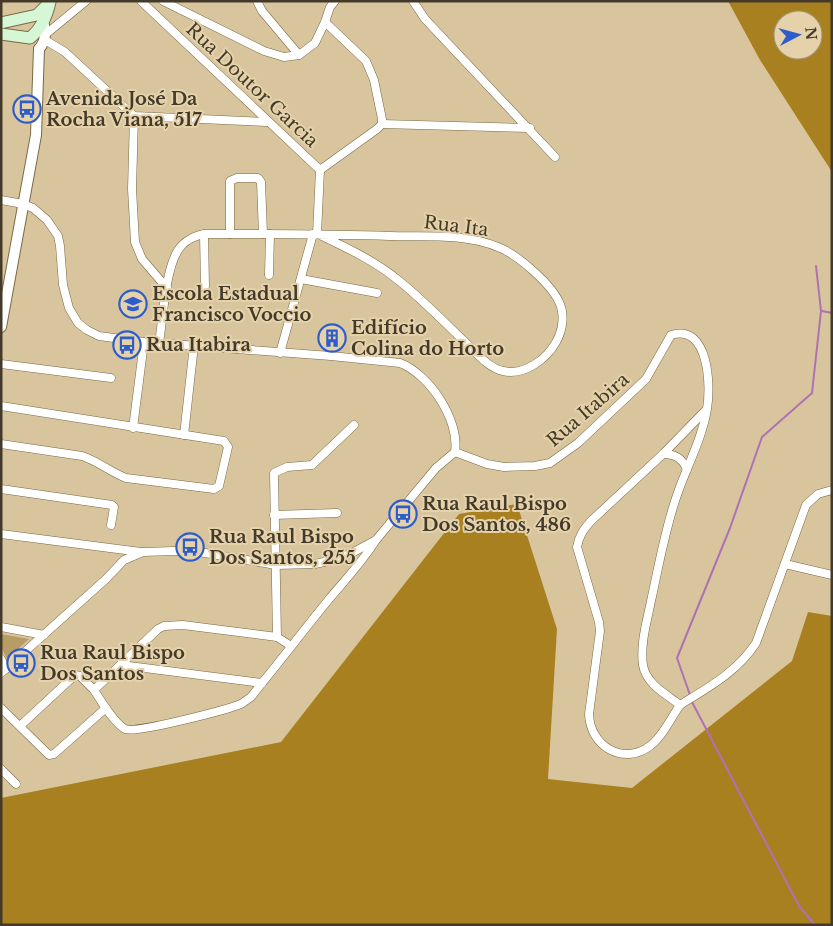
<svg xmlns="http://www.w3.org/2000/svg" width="833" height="926" font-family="'Libre Baskerville',serif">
  <rect width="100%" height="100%" fill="#d9c59d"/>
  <path fill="#b89c65" d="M1 634 29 639 7 659 1 647Z"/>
  <g fill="#a9801f" fill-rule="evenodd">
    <path d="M728 1H832V172L760 60ZM783 20H813V50H783Z"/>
    <path d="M517 504 557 629 548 779 632 788 792 661 808 612 832 616V925H2L1 798 281 742 459 514Z"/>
  </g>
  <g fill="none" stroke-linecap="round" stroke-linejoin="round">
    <g stroke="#ae71b4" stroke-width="2">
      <path d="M822 311 832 313"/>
      <path d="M690 695 677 658 730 528 762 437 812 393 821 311 816 266"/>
      <path d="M692 702 799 906 815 925"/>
    </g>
    <g stroke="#7a6843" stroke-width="9">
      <g id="minor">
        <path d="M141 1 320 170"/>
        <path d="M163 1 264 51 284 57 299 55 315 43 325 22 330 7 335 1"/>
        <path d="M257 1 262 11 299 55"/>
        <path d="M413 1 425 19 555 157"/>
        <path d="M46 34 86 1"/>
        <path d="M45 40 65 52 134 116 267 122"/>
        <path d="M134 116 132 189 135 242 142 259 167 288"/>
        <path d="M382 124 530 128"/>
        <path d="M320 170 377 129 382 124V119L374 80 366 61 325 22"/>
        <path d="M1 200 23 204 33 208 47 220 58 236 60 246 63 285 69 308 78 323 87 330 99 336 144 342 331 356 400 363C429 374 460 420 455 452"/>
        <path d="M204 234 205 286"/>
        <path d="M230 234V181L237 178H258L261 182 263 234"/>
        <path d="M317 234 320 170"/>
        <path d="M269 275 270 234"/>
        <path d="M301 279 377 293"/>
        <path d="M159 343C163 318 165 273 177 252 183 241 196 234 209 234 269 234 330 234 390 236 425 237 465 233 498 247 517 254 551 284 559 302 565 314 563 330 556 342 547 359 524 376 503 371 488 368 476 352 465 342 443 321 422 299 398 280 375 261 347 248 320 235"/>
        <path d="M280 353 313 234"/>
        <path d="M1 364 111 378"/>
        <path d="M1 406 224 441 228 447 219 486 214 489 126 478C110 472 98 461 82 456L1 444"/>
        <path d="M133 428 144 342"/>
        <path d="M184 435 194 345"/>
        <path d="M455 452 487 464 504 467 535 466 550 463 578 443 646 379 671 335C709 323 711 386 707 409 702 439 687 466 677 495 665 529 659 565 651 601 647 621 640 644 643 665 646 684 666 694 680 705 709 687 737 672 756 643L806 505 818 494 832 490"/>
        <path d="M663 454C675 454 682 458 687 469"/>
        <path d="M1 489 112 505 114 507 111 525"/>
        <path d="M274 515 337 513"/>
        <path d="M1 534 141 552"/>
        <path d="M785 564 832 575"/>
        <path d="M1 627 44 635"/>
        <path d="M277 637 274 473 287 467 312 465 354 425"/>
        <path d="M291 646 277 637 183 625 164 626 158 629 94 690C101 701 114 723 125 729 134 734 226 710 241 704L251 697 262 683C285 655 307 626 330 598 346 579 363 561 376 540"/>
        <path d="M1 659 6 669"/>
        <path d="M122 663 129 666 262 683"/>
        <path d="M1 673 106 579 124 560 143 552 174 551 199 552 276 565 315 564 333 560 350 554 376 540 436 468 455 452"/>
        <path d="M680 705C671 718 663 736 650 746 623 766 590 746 589 714L600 631 599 622 577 547C579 536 583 530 591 521L663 454 706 410"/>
        <path d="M1 708 49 755 54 754 106 708"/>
        <path d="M20 726 75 675 80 676 94 690"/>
        <path d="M1 769 16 784"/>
      </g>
    </g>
    <g stroke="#7a6843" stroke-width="12">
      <g id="tertiary">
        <path d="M39 49C48 39 45 29 42 17"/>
        <path d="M1 327 36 135 39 49"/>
      </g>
    </g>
    <g stroke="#7a6843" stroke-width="13">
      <g id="secondary">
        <path d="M1 23 37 15 48 4"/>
        <path d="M1 34 30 38C41 29 47 16 50 2"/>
      </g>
    </g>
    <use href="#minor" stroke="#fff" stroke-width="8"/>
    <use href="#tertiary" stroke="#fff" stroke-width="10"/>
    <use href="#secondary" stroke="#d6f7d6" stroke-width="11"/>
  </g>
  <defs>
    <g id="bus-ring" transform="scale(1.4375)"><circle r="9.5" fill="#e6d2aa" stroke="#2d5ccb" stroke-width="1.5"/><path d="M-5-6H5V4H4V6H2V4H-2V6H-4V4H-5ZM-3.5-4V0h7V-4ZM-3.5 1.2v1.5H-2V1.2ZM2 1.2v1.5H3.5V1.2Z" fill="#2d5ccb"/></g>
    <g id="school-ring" transform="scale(1.4375)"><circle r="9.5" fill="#e6d2aa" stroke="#2d5ccb" stroke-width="1.5"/><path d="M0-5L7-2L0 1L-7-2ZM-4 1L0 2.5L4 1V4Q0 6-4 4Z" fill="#2d5ccb"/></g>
    <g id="building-ring" transform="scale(1.4375)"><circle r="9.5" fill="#e6d2aa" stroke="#2d5ccb" stroke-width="1.5"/><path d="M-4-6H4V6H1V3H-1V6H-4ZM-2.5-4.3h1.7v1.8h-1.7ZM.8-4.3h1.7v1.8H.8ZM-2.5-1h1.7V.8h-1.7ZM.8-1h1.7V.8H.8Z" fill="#2d5ccb"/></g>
  </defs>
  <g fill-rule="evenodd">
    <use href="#bus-ring" x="27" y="109"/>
    <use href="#school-ring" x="133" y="304"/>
    <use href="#building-ring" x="332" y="338"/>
    <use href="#bus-ring" x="127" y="345"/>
    <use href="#bus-ring" x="403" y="514"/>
    <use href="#bus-ring" x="190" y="547"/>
    <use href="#bus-ring" x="21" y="663"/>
  </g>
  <g text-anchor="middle" stroke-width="4" stroke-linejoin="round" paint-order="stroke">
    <g font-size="18" fill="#433a2a" stroke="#e6d2aa">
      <text transform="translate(252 85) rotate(43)" y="6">Rua Doutor Garcia</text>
      <text transform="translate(456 226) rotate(7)" y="6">Rua Ita</text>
      <text transform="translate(588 410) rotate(-41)" y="6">Rua Itabira</text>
    </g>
    <g font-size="18" font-weight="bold" fill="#433a2a" stroke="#e6d2aa" text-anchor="start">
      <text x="46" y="105">Avenida José Da<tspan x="46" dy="21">Rocha Viana, 517</tspan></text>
      <text x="152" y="300">Escola Estadual<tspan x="152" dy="21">Francisco Voccio</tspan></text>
      <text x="351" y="334">Edifício<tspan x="351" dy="21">Colina do Horto</tspan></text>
      <text x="146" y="351">Rua Itabira</text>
      <text x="422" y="510">Rua Raul Bispo<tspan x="422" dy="21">Dos Santos, 486</tspan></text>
      <text x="209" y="543">Rua Raul Bispo<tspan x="209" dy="21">Dos Santos, 255</tspan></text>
      <text x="40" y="659">Rua Raul Bispo<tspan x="40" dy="21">Dos Santos</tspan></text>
    </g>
  </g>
  <rect width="833" height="926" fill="none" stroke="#433a2a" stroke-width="5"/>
  <g transform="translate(798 35) rotate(84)"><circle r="24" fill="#e6d2aa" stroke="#a59577"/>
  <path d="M0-4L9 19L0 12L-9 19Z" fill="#2d5ccb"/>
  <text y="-8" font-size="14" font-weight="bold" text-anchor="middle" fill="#433a2a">N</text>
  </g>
</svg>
